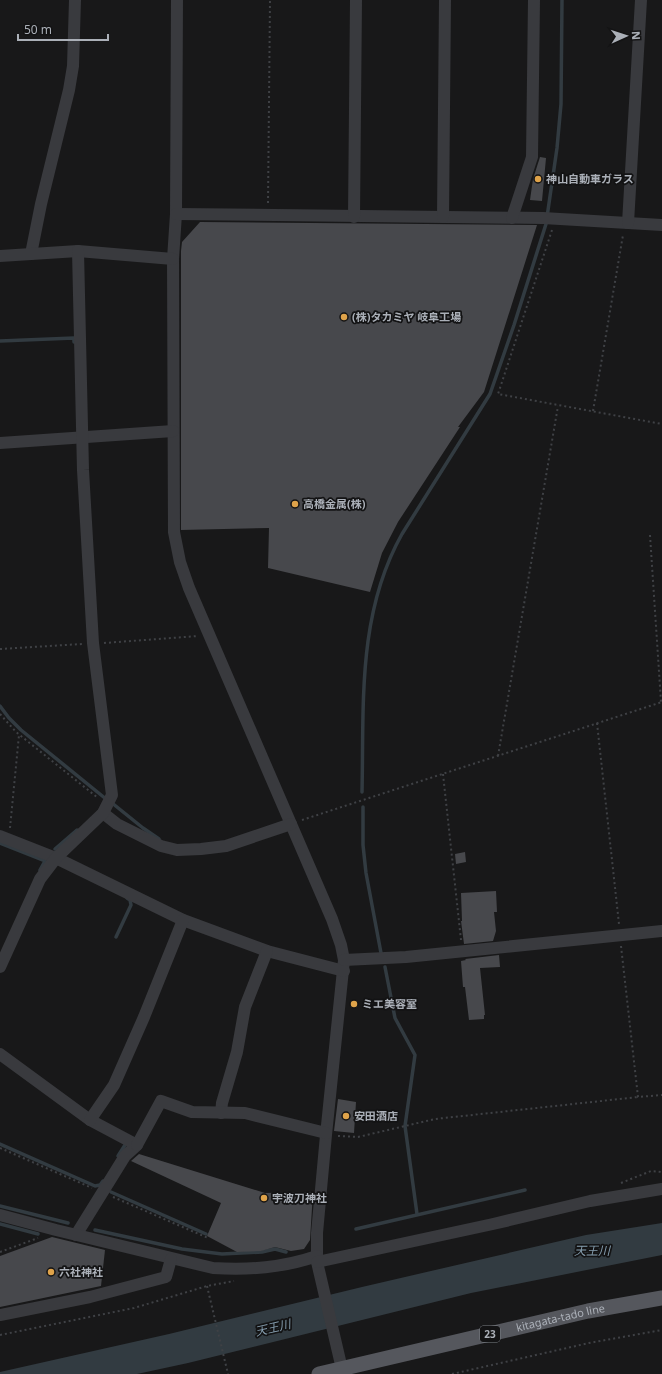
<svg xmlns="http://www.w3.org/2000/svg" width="662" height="1374" font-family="'Noto Sans','Noto Sans JP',sans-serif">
  <rect width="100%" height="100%" fill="#181819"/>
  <path fill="#323b41" d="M662 1223V1255L471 1293 188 1363 137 1374H0V1372L169 1334 362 1287 586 1235Z"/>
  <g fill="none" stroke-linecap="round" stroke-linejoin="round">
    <g stroke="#323b41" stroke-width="3.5">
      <path d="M0 341 74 338V342"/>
      <path d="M0 706 9 718 21 730 106 799"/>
      <path d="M362 792C364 704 357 614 402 534L490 394 514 325 546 224 557 148 561 104 562 0"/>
      <path d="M112 803 143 828 159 839"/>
      <path d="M363 807V845L366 873 381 953"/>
      <path d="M0 843 45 861 40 870"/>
      <path d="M55 849 77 830"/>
      <path d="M116 937 131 905 130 900 127 898"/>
      <path d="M385 967 395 1018 415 1055 405 1126 417 1214"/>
      <path d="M0 1144 95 1186 100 1185 103 1181"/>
      <path d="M118 1156 125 1145"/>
      <path d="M111 1192 206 1234"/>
      <path d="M0 1206 68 1223"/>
      <path d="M0 1224 38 1234"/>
      <path d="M356 1229 525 1190"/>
      <path d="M95 1230 182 1249 222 1254 262 1252 275 1249 286 1252"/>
    </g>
  </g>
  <g fill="#47484c">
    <path d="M540 157 546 158 542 201 530 200 533 179Z"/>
    <path d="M200 222 537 225 484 392 458 427H460L398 522 382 553 370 592 268 568 269 528 181 530V251L182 242Z"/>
    <path d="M465 852 466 862 456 864 455 854Z"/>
    <path d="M496 891 497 912H494L496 931 493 941 464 944 461 921H462L461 893Z"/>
    <path d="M499 955 500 967 480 968 485 1015H484V1019L469 1020 465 987H463L461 961 466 960 465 959Z"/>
    <path d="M338 1099 356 1102 354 1133 334 1131Z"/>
    <path d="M139 1154 265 1193 313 1192 310 1240 304 1249 291 1251 275 1247 261 1251 237 1252 207 1236 221 1203 131 1161Z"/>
    <path d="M52 1237 105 1250 101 1286 0 1307V1256Z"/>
  </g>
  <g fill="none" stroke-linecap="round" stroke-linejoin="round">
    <g stroke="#3f4145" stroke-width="2" stroke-dasharray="2 3" stroke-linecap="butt">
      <path d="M268 203 270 0"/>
      <path d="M552 230 498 394 662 424"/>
      <path d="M593 411 623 235"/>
      <path d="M650 535 661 702"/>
      <path d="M104 643 198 636"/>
      <path d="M0 649 82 644"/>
      <path d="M0 714 16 732 98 798"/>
      <path d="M597 723 619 924"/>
      <path d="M498 756 558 406"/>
      <path d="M443 774 461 940"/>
      <path d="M302 820 662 702"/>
      <path d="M10 828 19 735"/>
      <path d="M621 946 638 1097 662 1095"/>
      <path d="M338 1136 358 1137 435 1119 638 1097"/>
      <path d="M0 1148 92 1188"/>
      <path d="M621 1183 651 1171 662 1172"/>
      <path d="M113 1197 208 1238"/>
      <path d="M0 1252 38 1238"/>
      <path d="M207 1286 228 1374"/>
      <path d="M0 1335 134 1308 207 1286 234 1281"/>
      <path d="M452 1374 589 1343 662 1330"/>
    </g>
    <g stroke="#393a3e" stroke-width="12">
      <path d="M177 0 176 214 173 259 174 532 180 562 189 588 332 919 341 945 344 960 326 1135 317 1233V1262L342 1369"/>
      <path d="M176 214 543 218 662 225"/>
      <path d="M354 217 356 0"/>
      <path d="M443 217 445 0"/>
      <path d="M512 218 532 157 534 0"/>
      <path d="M628 223 641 0"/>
      <path d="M31 254 41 204 69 90 73 66 75 0"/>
      <path d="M0 256 78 251 173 259"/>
      <path d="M0 443 173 431"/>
      <path d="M103 813 117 824 161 846 177 850 201 849 226 846 291 824"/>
      <path d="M0 836 56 858 183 920 267 951 344 971"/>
      <path d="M344 960 406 957 662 931"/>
      <path d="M0 967 40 879 56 858 103 813 112 795 93 643 83 470 78 251"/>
      <path d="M0 1054 90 1120 137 1145 125 1156 76 1235"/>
      <path d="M221 1113 222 1103 237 1052 245 1007 267 951"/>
      <path d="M90 1120 114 1085 144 1017 183 920"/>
      <path d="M137 1145 161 1101 192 1112 245 1113 326 1133"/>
      <path d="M0 1215 56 1230 213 1268C249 1270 282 1268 317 1256"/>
      <path d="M317 1262 493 1224 590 1201 662 1189"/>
      <path d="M0 1315 90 1297 166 1277 171 1259"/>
    </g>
    <path stroke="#55575d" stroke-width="15" id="s1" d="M319 1374 588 1311 662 1298"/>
  </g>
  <g fill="#dfa34a" stroke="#131314" stroke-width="1.5">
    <circle cx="538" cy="179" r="4"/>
    <circle cx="344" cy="317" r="4"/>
    <circle cx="295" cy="504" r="4"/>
    <circle cx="354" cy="1004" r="4"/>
    <circle cx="346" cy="1116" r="4"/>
    <circle cx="264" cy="1198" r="4"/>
    <circle cx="51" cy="1272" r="4"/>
  </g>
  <g text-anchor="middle" stroke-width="3.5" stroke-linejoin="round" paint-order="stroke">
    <rect fill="#131314" stroke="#7d8187" stroke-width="1" x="480" y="1326" width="20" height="16" rx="3"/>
    <g font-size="10" font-weight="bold" fill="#abb0b8">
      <text x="490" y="1338">23</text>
    </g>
    <g font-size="11" font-weight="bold" fill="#abb0b8" stroke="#131314" text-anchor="start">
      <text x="546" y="183">神山自動車ガラス</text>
      <text x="352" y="321">(株)タカミヤ 岐阜工場</text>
      <text x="303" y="508">高橋金属(株)</text>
      <text x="362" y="1008">ミエ美容室</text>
      <text x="354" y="1120">安田酒店</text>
      <text x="272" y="1202">宇波刀神社</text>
      <text x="59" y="1276">六社神社</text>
    </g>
    <g font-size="11" fill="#abb0b8" stroke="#131314">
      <text dy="4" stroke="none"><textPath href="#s1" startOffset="248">kitagata-tado line</textPath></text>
    </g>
    <g font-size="12" font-style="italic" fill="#869eaf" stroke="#131314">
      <text x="592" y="1255">天王川</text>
      <text transform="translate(273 1328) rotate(-13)" y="4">天王川</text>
    </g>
  </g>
  <g transform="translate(626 36) rotate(87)" stroke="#131314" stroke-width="3" paint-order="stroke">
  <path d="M0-3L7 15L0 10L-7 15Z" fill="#abb0b8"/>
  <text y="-6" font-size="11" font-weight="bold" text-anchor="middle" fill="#abb0b8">N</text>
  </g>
  <path d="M18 34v6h90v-6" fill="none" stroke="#abb0b8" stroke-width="2"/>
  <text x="24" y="34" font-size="12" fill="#abb0b8" stroke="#131314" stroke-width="3" paint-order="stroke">50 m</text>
</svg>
